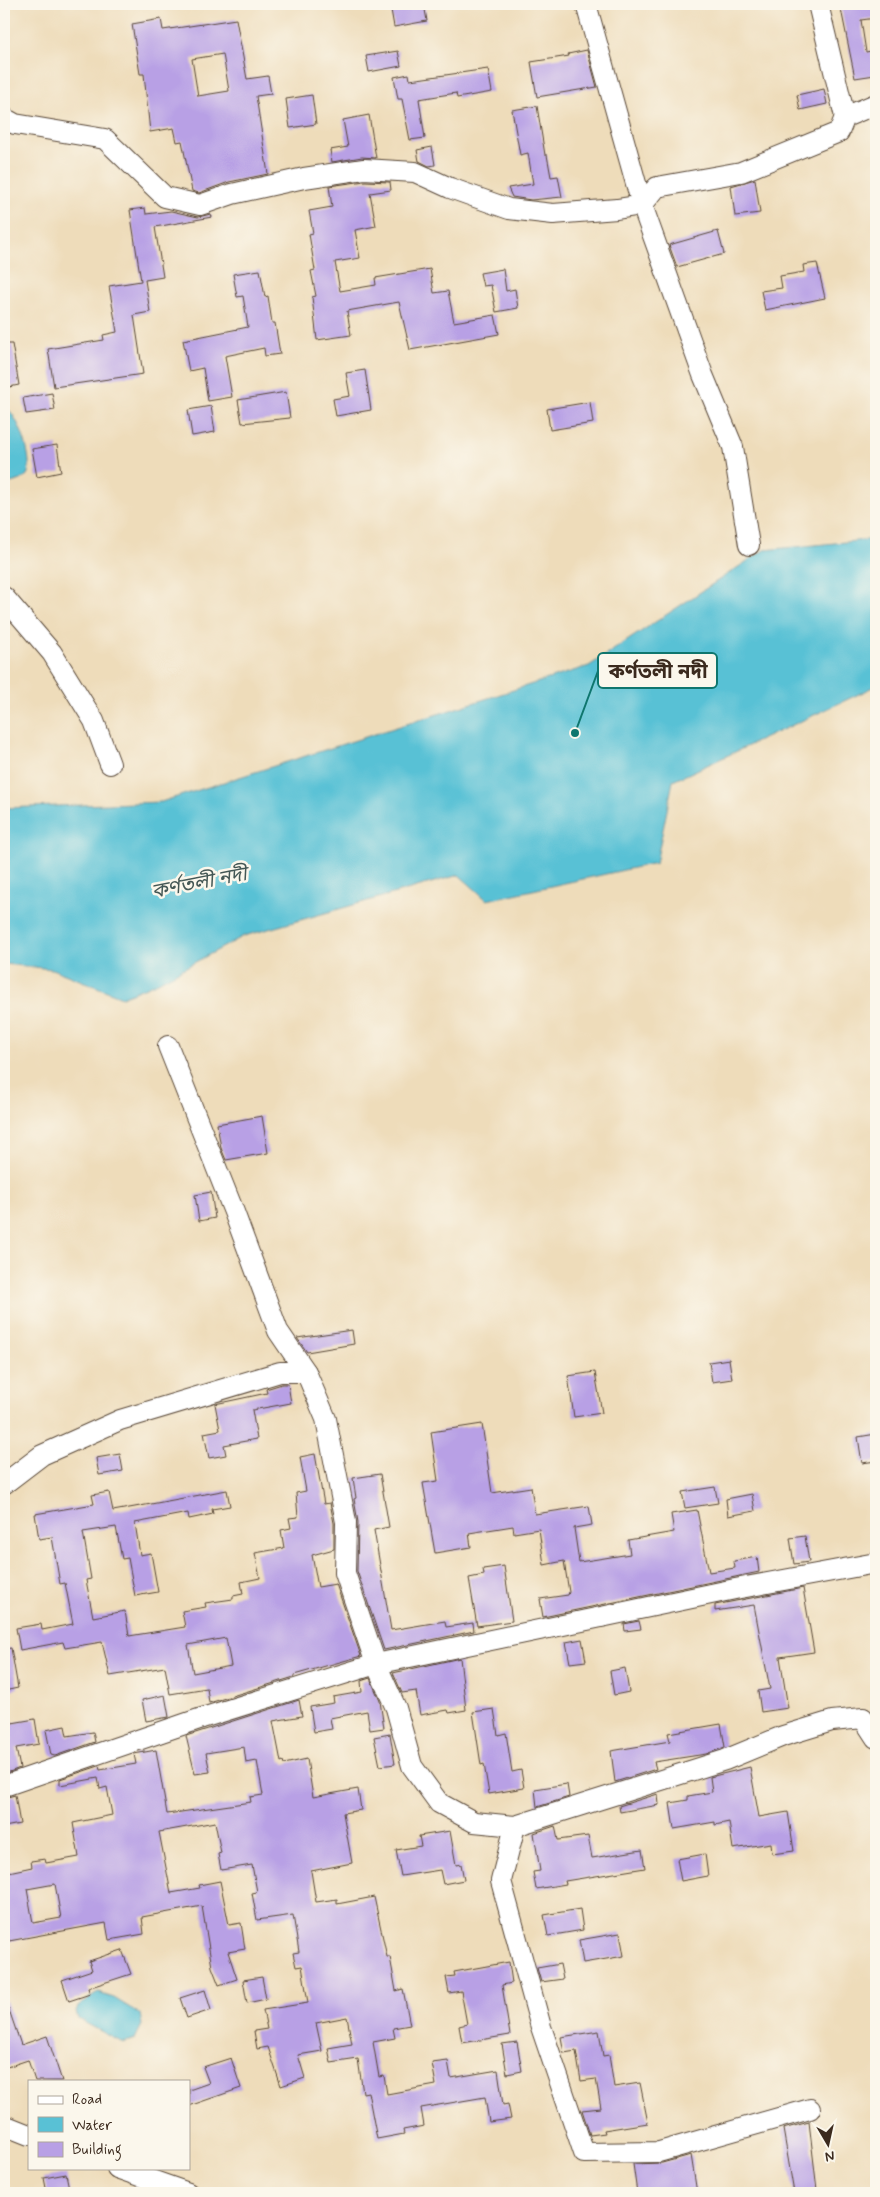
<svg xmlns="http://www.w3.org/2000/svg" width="880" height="2197" font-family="Mynerve,'Noto Sans Bengali',sans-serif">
  <rect width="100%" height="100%" fill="#fbf7ec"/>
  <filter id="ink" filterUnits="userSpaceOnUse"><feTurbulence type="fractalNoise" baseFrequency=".02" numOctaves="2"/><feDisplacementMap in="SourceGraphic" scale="10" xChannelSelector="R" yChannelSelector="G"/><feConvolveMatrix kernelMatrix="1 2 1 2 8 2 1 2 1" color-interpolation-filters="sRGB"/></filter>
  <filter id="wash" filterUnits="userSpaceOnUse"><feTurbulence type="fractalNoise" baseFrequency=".0096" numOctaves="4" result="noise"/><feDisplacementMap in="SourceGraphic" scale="20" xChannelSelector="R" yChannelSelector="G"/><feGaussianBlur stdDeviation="1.12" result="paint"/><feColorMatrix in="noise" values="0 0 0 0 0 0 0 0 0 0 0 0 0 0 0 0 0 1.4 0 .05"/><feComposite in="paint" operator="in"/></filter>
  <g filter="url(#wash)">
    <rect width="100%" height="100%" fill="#eedcba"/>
    <g fill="#59c1d5" stroke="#4a767a">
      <path d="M4 406C18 413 35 461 27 475L21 480 4 485Z"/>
      <path d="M876 539V686L673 781 656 863 487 900 459 875 244 936 158 982 122 997 52 969 4 964V808L161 802 589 666 764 550Z"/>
      <path d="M98 1993 114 1998 140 2014 142 2025 135 2039 123 2043 78 2019 76 2012 79 2005Z"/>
    </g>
    <g id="blocks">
      <g fill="#b8a0e5" fill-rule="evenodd">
        <path d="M390 4H424L427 21 394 27Z"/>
        <path d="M840 4H876V18L861 20 866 52 871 51 875 75 855 78Z"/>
        <path d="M161 19 163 30 236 19 247 79 268 76 271 94 256 96 268 174 229 182 199 193 192 191 182 141 177 142 174 128 150 132 144 74H140L132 24ZM223 54 229 91 198 96 192 59Z"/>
        <path d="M587 50 597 87 537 97 531 62 569 56 568 54Z"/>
        <path d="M398 51 401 66 369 72 366 56Z"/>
        <path d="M488 69 492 92 457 98 456 93 419 99 425 138 410 140 402 99H398L394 77 409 74 410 80Z"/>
        <path d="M824 89 827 104 800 110 797 95Z"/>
        <path d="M312 95 316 124 290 128 286 99Z"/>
        <path d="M537 106 545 155H547L551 177 558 176 562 197 531 200 512 197 508 188 533 184 528 153 520 155 512 110Z"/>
        <path d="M369 115 376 158 362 157 332 162 330 150 348 147 343 120Z"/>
        <path d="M432 147 435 165 429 166 419 161 417 150Z"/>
        <path d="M755 179 760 213 735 216 731 186Z"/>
        <path d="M365 181 390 182 391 190 370 193 376 226 355 230 360 258 335 262 340 291 376 285 375 278 430 269 434 293 448 291 454 322 495 315 499 334 410 350 399 302 347 311 351 335 317 340 312 297 316 296 311 271 315 270 309 234 313 233 309 211 332 207 329 186Z"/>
        <path d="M145 208 146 214 171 211 198 217 211 214 212 217 155 227 163 277 145 280 150 312 134 315 143 374 54 387 48 349 104 340 103 335 117 332 109 286 141 281 130 210Z"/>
        <path d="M718 231 724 254 677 267 669 245Z"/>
        <path d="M817 263 825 298 765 310 761 291 782 288 780 276 804 272 803 265Z"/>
        <path d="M503 269 506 291 515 289 518 308 496 312 491 285 483 286 480 273Z"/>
        <path d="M260 270 265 297 268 296 272 323H275L280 354 265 356 264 348 225 356 232 397 208 401 203 368 189 371 183 340 248 327 243 296 237 297 233 274Z"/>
        <path d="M4 344H12L19 385 4 388Z"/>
        <path d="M365 370 371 410 336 416 333 399 350 396 346 373Z"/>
        <path d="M286 392 290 418 242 423 238 400Z"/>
        <path d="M52 393 55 410 26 414 23 398Z"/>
        <path d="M590 402 593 423 550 430 547 409Z"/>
        <path d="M211 406 215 432 192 436 188 410Z"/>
        <path d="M57 445 61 472 37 477 32 449Z"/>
        <path d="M262 1116 268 1153 226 1160 221 1148 217 1124Z"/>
        <path d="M211 1192 215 1218 199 1221 195 1195Z"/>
        <path d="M352 1330 354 1344 307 1352 297 1338Z"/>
        <path d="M729 1359 732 1379 712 1382 709 1362Z"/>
        <path d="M595 1372 602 1413 574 1417 568 1376Z"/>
        <path d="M282 1384H288L291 1403 252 1410 257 1439 224 1445 226 1455 209 1458 204 1433 220 1430 215 1404 267 1393 266 1389Z"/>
        <path d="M482 1424 492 1493 531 1487 535 1514 589 1506 592 1525 574 1528 579 1562 630 1554 628 1540 674 1532 671 1514 697 1510 709 1572 735 1568 734 1561 757 1557 759 1572 543 1617 540 1599 568 1595 569 1592 564 1561 544 1565 539 1529 514 1533 513 1526 469 1533 471 1547 435 1553 423 1483 438 1481 431 1432Z"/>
        <path d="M876 1434V1461L862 1463 858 1437Z"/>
        <path d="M120 1454 123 1471 99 1475 96 1458Z"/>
        <path d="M315 1454 324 1504 330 1503 334 1523V1549L312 1555 318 1587 336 1584 361 1656 294 1675V1677L209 1703 207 1688 170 1694 165 1667 110 1676 102 1642 65 1648 63 1642 20 1650 16 1628 41 1624 42 1630 73 1624 65 1583 60 1584 52 1537 39 1539 35 1514 94 1504 92 1495 109 1492 113 1511 227 1490 230 1506 212 1509 213 1514 189 1519 188 1513 135 1523 140 1555 151 1553 158 1592 135 1596 128 1558 122 1559 116 1527 83 1532 91 1579 86 1580 93 1617 125 1611 129 1636 185 1627 182 1611 206 1607 205 1603 233 1599V1596L243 1594 241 1582 260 1578 255 1553 284 1548 281 1530 291 1528 289 1518 298 1517 296 1493 306 1491 300 1457ZM226 1638 231 1666 193 1673 188 1645Z"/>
        <path d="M380 1474 389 1527 374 1530 391 1630 445 1621 446 1627 473 1623 474 1631 384 1650 357 1571 358 1522 354 1499 356 1498 353 1478Z"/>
        <path d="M715 1487 718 1503 685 1508 682 1492Z"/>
        <path d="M752 1494 755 1511 728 1516 726 1499Z"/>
        <path d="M805 1536 809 1562 794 1564 790 1538Z"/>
        <path d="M504 1566 512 1621 477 1626 469 1578 484 1575 483 1569Z"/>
        <path d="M803 1588 814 1652 780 1657 788 1708 761 1712 758 1691 770 1689 754 1605 715 1611V1605Z"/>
        <path d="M639 1621 641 1629 625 1631 624 1624Z"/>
        <path d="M582 1639 586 1661 570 1663 566 1642Z"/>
        <path d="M11 1648 18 1688 4 1691V1649Z"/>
        <path d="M460 1658 466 1710 449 1713 448 1710 420 1715 416 1691 402 1693 393 1673Z"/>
        <path d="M625 1668 629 1692 614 1695 610 1671Z"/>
        <path d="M370 1678 380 1701 384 1728 370 1730 367 1711 330 1718 332 1729 314 1732 310 1707 334 1703 333 1697 362 1692 361 1681Z"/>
        <path d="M165 1695 169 1717 146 1721 142 1700Z"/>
        <path d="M299 1700 302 1716 273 1721 281 1762 283 1761 284 1764 307 1759 313 1797 358 1789 361 1810 343 1813 352 1863 311 1871 316 1902 337 1899V1904L374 1897 387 1957H390L396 1991 403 1989 410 2025 393 2028 395 2038 373 2042 379 2077 384 2076 387 2094 436 2085 432 2063 448 2061 451 2078 498 2070 503 2105 508 2104 511 2119 489 2122 485 2097 421 2108 424 2126 403 2130 404 2134 377 2139 368 2092 363 2093 358 2059 331 2063 328 2048 352 2044 347 2017 316 2023 322 2051 298 2055 305 2078 281 2086 268 2047 257 2049 254 2031 267 2029 263 2010 308 2003 302 1966 296 1967 293 1953 299 1952 293 1915 257 1920 252 1893 257 1892 252 1865 221 1870 218 1854 221 1853 215 1822 159 1832 171 1893 200 1888 199 1885 220 1881 229 1925 241 1923 245 1949 228 1952 237 1979 219 1985 212 1967 202 1906 142 1917 144 1934 109 1940 106 1923 9 1941 4 1915V1873L32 1867 31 1861 45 1859 46 1863 79 1857 73 1823 112 1815 107 1787 100 1789 98 1778 60 1785V1779L99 1766 100 1770 136 1764 134 1754 156 1750 167 1814 251 1802 250 1797 263 1795 257 1761 246 1763 244 1747 206 1753 210 1772 195 1774 186 1736ZM55 1884 61 1918 33 1923 27 1889Z"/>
        <path d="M494 1709 498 1735 506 1733 512 1772 521 1770 524 1788 489 1794 484 1764 481 1765 473 1712Z"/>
        <path d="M11 1719 12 1723 35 1719 39 1744 16 1748 20 1768 4 1774V1720Z"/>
        <path d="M721 1724 725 1747 706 1754 654 1762 656 1769 615 1782 611 1751 670 1741 668 1733Z"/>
        <path d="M65 1726 67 1736 93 1732 95 1742 55 1756 51 1755 46 1730Z"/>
        <path d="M390 1734 395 1764 380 1766 374 1737Z"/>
        <path d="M750 1767 759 1817 788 1812 794 1851 772 1854 771 1843 733 1849 729 1822 715 1825V1822L674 1829 670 1803 688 1800V1796L712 1792 710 1777Z"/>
        <path d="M567 1784 569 1797 537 1807 535 1789Z"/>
        <path d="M658 1794 659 1805 620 1812 619 1806Z"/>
        <path d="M15 1795 20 1824 4 1827V1798Z"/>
        <path d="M555 1826 558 1840 588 1836 592 1858 642 1850 645 1868 565 1881 566 1884 536 1889 533 1872 540 1871 534 1833Z"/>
        <path d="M450 1831 456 1865 461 1864 464 1880 443 1884 440 1870 401 1876 396 1850 421 1846 419 1836Z"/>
        <path d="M705 1854 708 1876 681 1881 677 1859Z"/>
        <path d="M580 1909 583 1930 548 1936 544 1915Z"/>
        <path d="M620 1933 624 1956 583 1963 579 1940Z"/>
        <path d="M122 1950 131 1974 88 1988 90 1994 69 2001 62 1980 92 1970 89 1961Z"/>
        <path d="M509 1962 512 1983 502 1985 510 2035 462 2043 459 2026 467 2024 461 1991 449 1993 446 1977 455 1976 454 1972Z"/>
        <path d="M560 1964 563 1979 541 1982 537 1968Z"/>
        <path d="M262 1977 266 1999 247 2003 243 1980Z"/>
        <path d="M205 1990 211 2010 187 2018 180 1998Z"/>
        <path d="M6 2001 21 2045 47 2036 62 2081H35L28 2060 4 2068V2002Z"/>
        <path d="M599 2031 603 2056 609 2055 614 2087 640 2083 648 2123 604 2130 605 2133 590 2135 582 2110 601 2108 596 2079 581 2081 576 2051 564 2053 561 2037Z"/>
        <path d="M517 2042 522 2071 507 2074 502 2044Z"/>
        <path d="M231 2058 241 2088 189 2106V2090L209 2083 203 2067Z"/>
        <path d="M809 2122 817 2190 794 2193 783 2129Z"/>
        <path d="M691 2155 697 2193H637L633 2164 662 2163Z"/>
        <path d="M66 2174 70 2193H47L44 2178Z"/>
      </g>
    </g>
  </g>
  <g filter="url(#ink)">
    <use href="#blocks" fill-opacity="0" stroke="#564535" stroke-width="1"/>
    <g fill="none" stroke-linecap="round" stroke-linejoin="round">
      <g stroke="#564535" stroke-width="22">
        <g id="street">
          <path d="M818 4 845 117"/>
          <path d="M4 118 15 124 105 139 165 197 200 205 232 194 304 178 364 169 415 172 450 188 509 209 553 214 617 209 642 205 586 4"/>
          <path d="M749 545 733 447 703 375 642 205 657 187 741 172 839 132 845 117 876 104"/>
          <path d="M4 597 52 653 94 721 110 764"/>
          <path d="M168 1046 234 1212 278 1331 306 1372 326 1419 346 1522 345 1573 376 1664 396 1708 412 1766 439 1803 474 1822 515 1826 725 1760 783 1736 832 1721 863 1718 876 1738"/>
          <path d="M4 1484 42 1455 120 1420 280 1372H306"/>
          <path d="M4 1786 202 1718 376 1664 735 1589 876 1563"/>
          <path d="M515 1826 501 1881 541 2027 584 2153 659 2152 810 2109"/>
          <path d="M4 2125 29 2135"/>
          <path d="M117 2168 188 2193"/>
        </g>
      </g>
      <use href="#street" stroke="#fff" stroke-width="20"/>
    </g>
  </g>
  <g text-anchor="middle" stroke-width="5" stroke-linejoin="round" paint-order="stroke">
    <g font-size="20" font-style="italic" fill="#445755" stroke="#fbf7ec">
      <text transform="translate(199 882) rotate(-11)" y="7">কর্ণতলী নদী</text>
    </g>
  </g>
  <path fill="none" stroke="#0f766e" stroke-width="2" d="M575 733L598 671"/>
  <circle fill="#0f766e" stroke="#fbf7ec" stroke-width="2" cx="575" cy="733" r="5"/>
  <rect fill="#fbf7ec" stroke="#0f766e" stroke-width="2" x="598" y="653" width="119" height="35" rx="5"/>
  <g font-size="20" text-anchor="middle" font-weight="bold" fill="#3b2a1e">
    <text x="658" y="678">কর্ণতলী নদী</text>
  </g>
  <rect width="880" height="2197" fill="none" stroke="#fbf7ec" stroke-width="20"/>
  <rect x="28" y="2080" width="162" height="90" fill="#fbf7ec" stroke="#aea59a"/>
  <rect x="38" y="2096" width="25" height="8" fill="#ffffff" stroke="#aea59a"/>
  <text x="72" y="2104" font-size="15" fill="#3b2a1e">Road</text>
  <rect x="38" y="2117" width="25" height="15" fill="#59c1d5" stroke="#aea59a"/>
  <text x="72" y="2130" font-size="15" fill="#3b2a1e">Water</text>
  <rect x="38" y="2142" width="25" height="15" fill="#b8a0e5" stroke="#aea59a"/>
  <text x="72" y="2154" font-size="15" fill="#3b2a1e">Building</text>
  <g transform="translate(828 2144) rotate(171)" stroke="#fbf7ec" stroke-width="4" paint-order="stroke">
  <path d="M0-4L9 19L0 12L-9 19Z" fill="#3b2a1e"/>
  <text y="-8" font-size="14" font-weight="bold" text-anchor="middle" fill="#3b2a1e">N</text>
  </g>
</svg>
